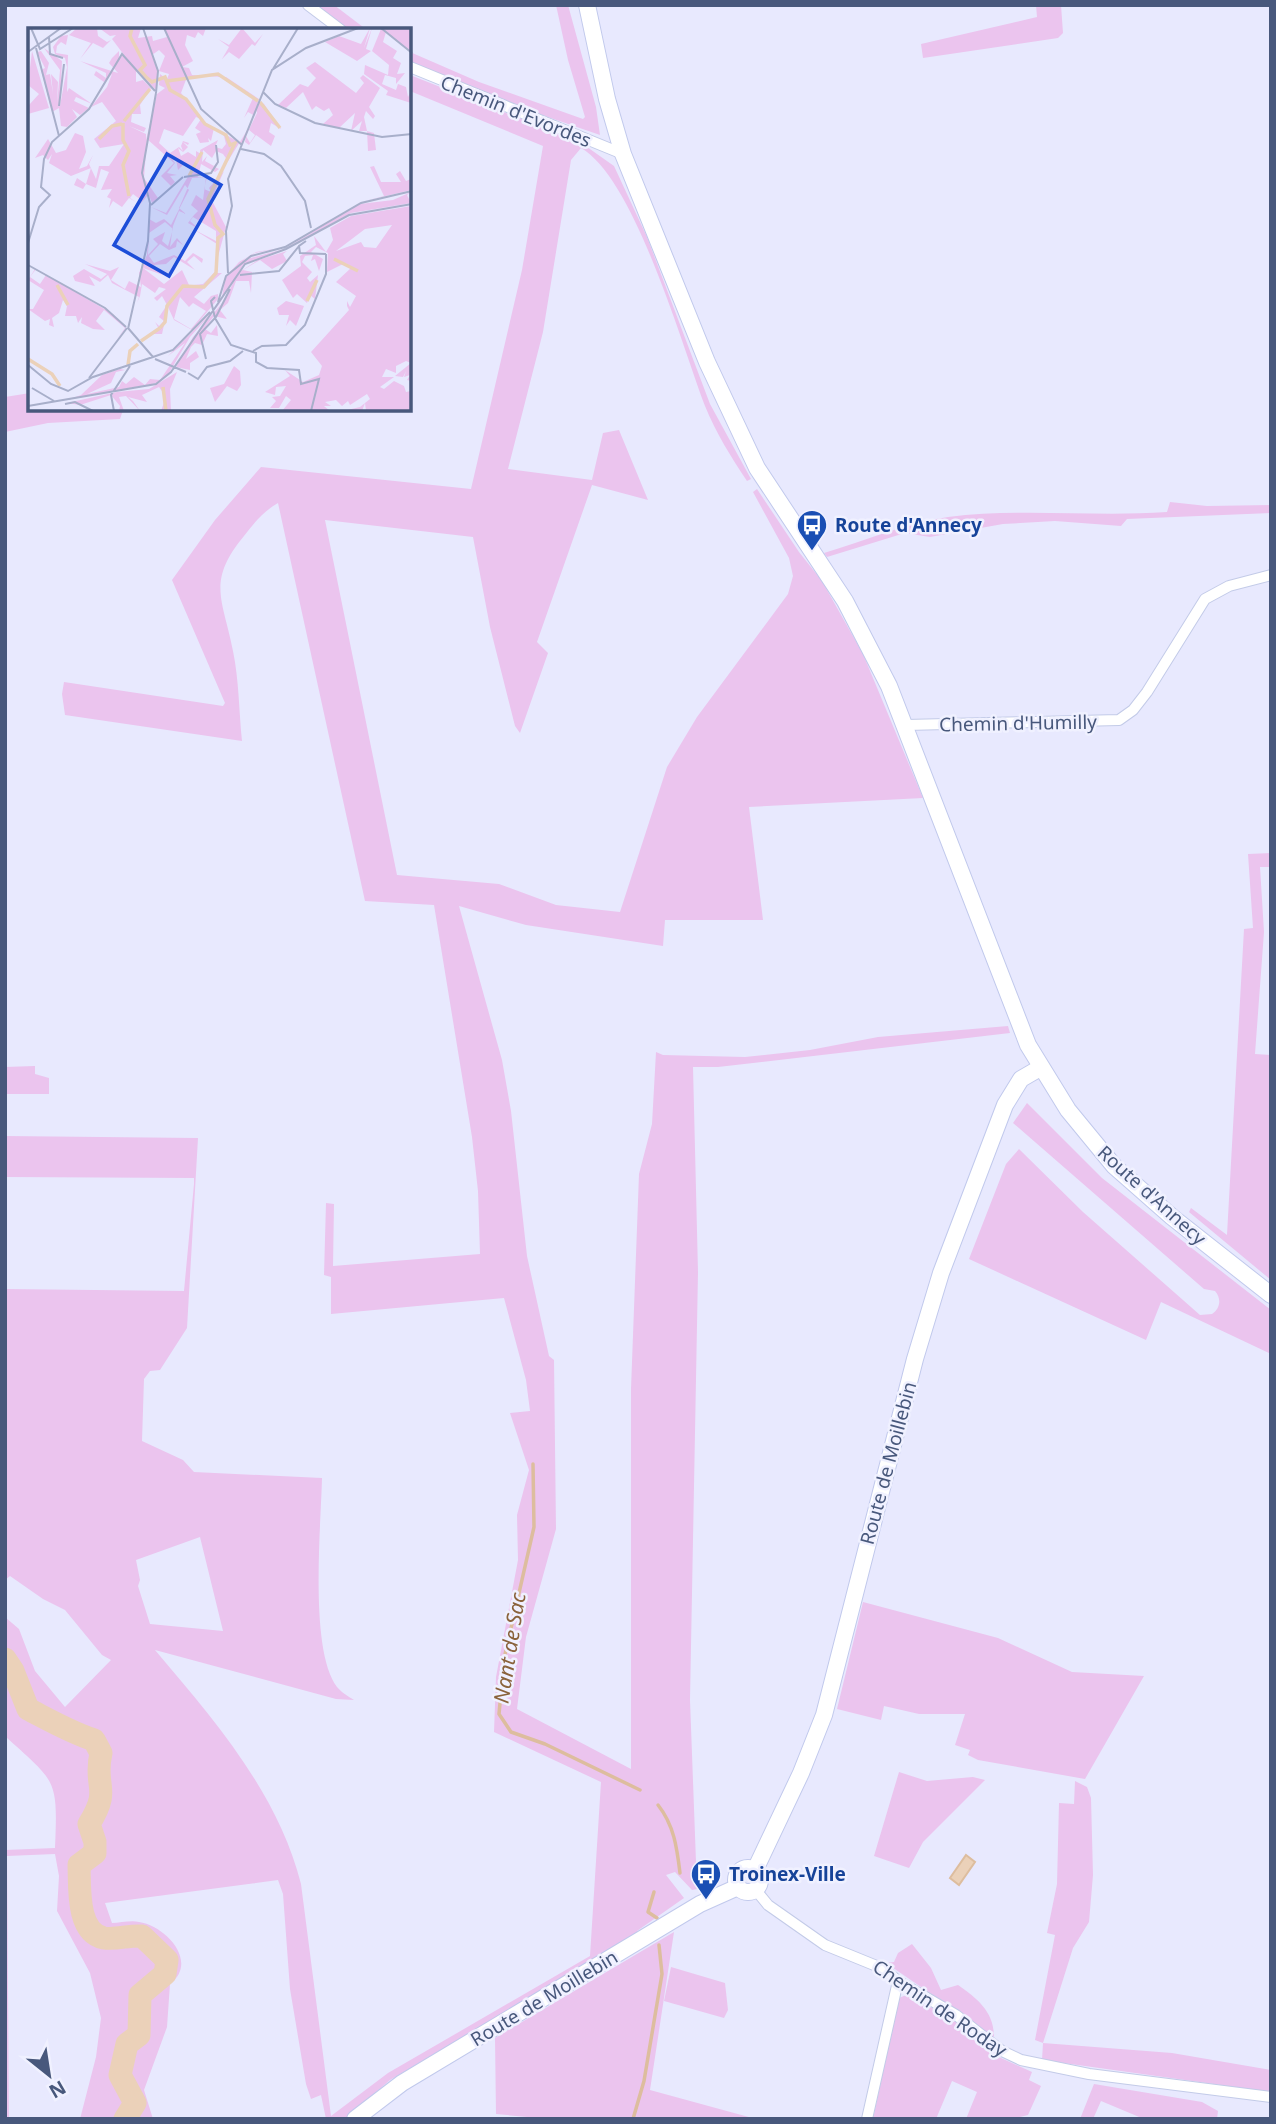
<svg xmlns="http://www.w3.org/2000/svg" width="1276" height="2124" font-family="'Noto Sans',sans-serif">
  <rect width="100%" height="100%" fill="#e8e9fe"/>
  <g fill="#ebc4ee" fill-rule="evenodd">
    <path d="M315 5H334L367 30H349Z"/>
    <path d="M556 5H568L596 107 600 135 484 95 410 63V52L479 82 583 119 585 117 568 60Z"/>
    <path d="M1036 5H1061L1063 33 1058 38 923 58 921 44 1037 17Z"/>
    <path d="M410 75 580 142 614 166 647 237 710 404 751 479 747 481C731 457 716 433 705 406 682 346 635 179 581 148L571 160 543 332 508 469 592 480 603 433 619 430 648 500 592 485 537 642 548 653 520 733 515 726 490 627 473 537 325 520 397 875 499 884 556 905 620 912 667 767 697 717 788 594 793 576 789 558 753 492 757 489 799 552 822 581 863 654 923 798 749 807 763 920H665L663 946 526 925 459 906 502 1060 511 1111 527 1256 549 1356 554 1360 556 1529 526 1637 517 1709 631 1769V1389L639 1174 652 1124 656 1052 663 1055 745 1057 810 1050 878 1037 1008 1026 1010 1033 718 1067H693L698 1272 690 1700 697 1889 692 1890 675 1872 666 1875 684 1898 637 1931 638 1934 390 2080 345 2119H326L321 2095 311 2099 306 2084 290 1989 283 1894 278 1880 105 1903 112 1923C120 1923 131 1920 139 1922 166 1926 199 1962 170 1984L167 2027 144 2090 153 2119H80L96 2057 101 2018 90 1973 57 1911 59 1876 55 1854 7 1856 9 2119H5V1850L55 1848C58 1777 56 1783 5 1736V1617L19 1629 35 1671 65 1707 111 1660 102 1655 65 1610 43 1599 10 1576 5 1580V1289L184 1291 194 1184V1178L5 1177V1136L198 1138 187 1328 160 1370 150 1371 144 1379 142 1441 183 1460 194 1472 322 1478C321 1526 309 1650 337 1687 342 1693 348 1696 354 1700L336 1699 155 1650C215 1721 278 1793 301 1884L331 2116 388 2073 590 1956 601 1782 494 1732 496 1677 518 1560 517 1515 529 1470 510 1413 530 1411 526 1380 504 1298 331 1314V1277L324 1275 326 1203 334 1204 333 1266 480 1254 478 1191 472 1137 434 905 365 901 278 503C264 511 254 523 244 536 206 582 223 599 233 651 239 680 239 712 242 741L65 715 62 694 64 682 223 706 225 703 172 580 215 520 261 467 471 489 522 270 543 146 410 91ZM200 1537 223 1631 150 1624 138 1586 140 1580 136 1560Z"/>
    <path d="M30 393V410H123L120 419 48 423 5 432V397Z"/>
    <path d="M1170 502 1207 506 1271 505V513L1127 519 1121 526 1055 521 1003 524 930 537 905 533 827 557 824 553C864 541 906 523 948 517 1020 508 1094 517 1167 512Z"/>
    <path d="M1271 853V867H1260L1264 932 1255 1054 1271 1055V1280L1189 1212 1191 1208 1227 1235 1244 929 1253 928 1248 854Z"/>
    <path d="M35 1066V1074L49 1078V1094H5V1067Z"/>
    <path d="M1027 1103 1102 1178 1271 1310V1354L1161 1302 1146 1340 969 1259 1006 1164 1019 1149 1083 1212 1200 1315 1212 1314C1220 1309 1222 1299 1215 1291L1204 1289 1013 1123Z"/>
    <path d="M863 1602 998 1638 1072 1672 1144 1676 1085 1779 978 1760 968 1755 970 1750 955 1745 965 1714H919L884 1706 881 1720 837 1709Z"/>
    <path d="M899 1772 927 1781 973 1777 985 1780 923 1842 909 1868 874 1856Z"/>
    <path d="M1075 1781 1087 1787 1091 1798 1093 1875 1089 1922 1073 1948 1043 2043 1172 2053 1271 2070V2092L1042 2060 1043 2043 1035 2040 1055 1935 1047 1933 1057 1884 1059 1803 1074 1804Z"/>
    <path d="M674 1932 650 2090 756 2119H549L496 2114 495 2038Z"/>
    <path d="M912 1944 931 1968 941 1990 958 1985C978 1999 994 2012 994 2037L886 1963 894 1962 898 1953Z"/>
    <path d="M671 1967 725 1983 728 2010 724 2018 664 2001Z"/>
    <path d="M906 1995 950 2017 1001 2058 1032 2072 1029 2080 1041 2086 1028 2115 1012 2119H966L977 2092 952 2081 936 2119H873L899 1998Z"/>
    <path d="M1094 2084 1202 2102 1218 2111 1217 2119H1144L1101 2101 1093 2119H1080Z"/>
  </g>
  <path fill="#ebd1b9" stroke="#ddbd9e" stroke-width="2" d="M966 1855 975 1862 959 1885 950 1878Z"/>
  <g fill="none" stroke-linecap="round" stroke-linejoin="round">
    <g stroke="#ddbd9e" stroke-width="3.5">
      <path d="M533 1464 534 1527 504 1659 499 1714 511 1732 545 1744 640 1790"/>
      <path d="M658 1805C674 1825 677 1848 680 1873"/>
      <path d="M654 1892 648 1912 657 1918"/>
      <path d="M633 2119 644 2081 662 1974 659 1945"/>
    </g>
    <path stroke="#ebd1b9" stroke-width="23" d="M5 1659 13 1671 28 1709C51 1721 70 1732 94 1740L101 1753C93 1788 112 1787 89 1824L95 1842V1853L79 1865C80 1886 76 1932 104 1938 116 1940 129 1935 142 1936L167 1960 165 1974 140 1995 139 2035 127 2044 120 2075 135 2103 125 2119"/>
    <g stroke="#c3cbe8" stroke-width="12">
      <g id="street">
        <path d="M308 5 341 30"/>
        <path d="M410 67 623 154"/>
        <path d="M906 725 1119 720 1133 710 1147 692 1205 599 1229 586 1271 575"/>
        <path d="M755 1889 768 1905 825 1945 884 1969 898 1981 956 2015 1002 2051 1021 2060 1089 2074 1271 2097"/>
        <path d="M867 2119 898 1981"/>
      </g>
    </g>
    <g stroke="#c1c9ec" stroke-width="18">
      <g id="secondary">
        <path d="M587 5 607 99 623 154 707 362 757 468 845 601 889 686 1028 1045 1068 1110 1114 1166 1172 1217 1271 1295"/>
        <circle cx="748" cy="1880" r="12"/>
        <path d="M755 1870 801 1773 824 1715 915 1359 941 1273 1005 1105 1021 1079 1040 1068"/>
        <path d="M355 2119 402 2083 700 1904 738 1887"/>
      </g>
    </g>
    <use href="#street" stroke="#fff" stroke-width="10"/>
    <use href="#secondary" stroke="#fff" stroke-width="16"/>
  </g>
  <defs>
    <g id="bus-pin" transform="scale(1.575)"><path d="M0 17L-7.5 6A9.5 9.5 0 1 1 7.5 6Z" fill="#1a4fb4" stroke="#f0f1ff"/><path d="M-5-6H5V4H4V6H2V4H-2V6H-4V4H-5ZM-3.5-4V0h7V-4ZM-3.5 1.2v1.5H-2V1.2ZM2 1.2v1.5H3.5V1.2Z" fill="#fff"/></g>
  </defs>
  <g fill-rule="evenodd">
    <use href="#bus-pin" x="812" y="525"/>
    <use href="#bus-pin" x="706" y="1874"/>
  </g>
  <g text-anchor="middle" stroke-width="5" stroke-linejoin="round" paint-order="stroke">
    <g font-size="19" fill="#48587c" stroke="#f0f1ff">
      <text transform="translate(516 111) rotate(22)" y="7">Chemin d'Evordes</text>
      <text transform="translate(1018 723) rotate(-1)" y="7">Chemin d'Humilly</text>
      <text transform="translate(1152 1195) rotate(42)" y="7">Route d'Annecy</text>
      <text transform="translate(888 1463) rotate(-75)" y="7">Route de Moillebin</text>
      <text transform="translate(544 1998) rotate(-31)" y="7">Route de Moillebin</text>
      <text transform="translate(940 2008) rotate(34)" y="7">Chemin de Roday</text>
    </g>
    <g font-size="19" font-weight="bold" fill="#164399" stroke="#f0f1ff" text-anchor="start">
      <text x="835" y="532">Route d'Annecy</text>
      <text x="729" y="1881">Troinex-Ville</text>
    </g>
    <g font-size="21" font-style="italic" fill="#8a633c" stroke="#f0f1ff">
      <text transform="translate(510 1648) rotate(-81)" y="7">Nant de Sac</text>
    </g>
  </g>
  <g transform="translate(28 28)">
    <rect width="383" height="383" fill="#e8e9fe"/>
    <path d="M49 0H69L70 8 79 14 83 12 75 20 65 15 52 31 63 15 41 7ZM71 0H113L110 10 124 8 125 13 139 9 136 0H178L175 8 170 4 167 10 159 7 157 17 165 33 154 39 161 40 164 47 198 49 231 71 228 81 231 73 236 76 253 101 243 95 241 104 247 108 243 118 228 107 221 117 217 114 218 108 222 115 227 107 220 101 200 133 195 126 188 123 184 130 175 122 174 134 179 128 177 133 186 138 189 134 187 139 191 141 187 144 173 136 170 149H179L176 161 183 164 181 160 196 143 185 168 195 155 183 171 198 199 188 236V245H194L166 269 176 276 183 268 190 266V271L164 302 146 292 140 279 134 306H121L131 301 127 294 131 298 136 293 131 289 139 277 134 268 129 273 126 270 138 261 131 259 127 265 114 256 112 268 109 275 111 269 84 255 80 247 72 254 61 248 67 258 47 253 45 248 56 241 73 251 79 246 57 236 82 243 91 239 83 252 97 261 101 253 113 259 111 245 119 227 121 191 128 195 136 191 143 197 161 162 157 157 139 187 123 179 138 185 164 142 157 135 150 142 148 131 145 132 147 135 139 145 149 147 142 148 147 154 143 158 133 148 146 135 119 111 116 150 130 170 124 175 116 155 120 167 108 181 103 178 108 180 113 172 105 166 102 170 108 174 101 170 94 179 85 173 81 180 83 171 79 169 84 161 73 162 81 144 73 141 68 160 58 156 55 161 46 157 49 150 58 156 63 140 43 148 21 135 24 126 20 132 15 127 7 130 20 111 28 125 38 122 47 105 55 108 58 124 51 141 59 138 65 127 61 136 68 151 71 138H81L96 116 72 120 66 111 88 93 74 74 63 79 79 59 84 46 76 54 66 47 68 43 78 50V45L52 33 90 45 81 35 84 30 91 23V31L95 27 99 31 84 11 88 7 82 8ZM131 22 137 28 131 43 141 46 139 51 132 46 131 57 137 60 129 66 118 112V106L101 98 116 104 118 100 103 94 104 86H113L112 77 123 60 115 52 108 54V43L128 62 130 45 124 27ZM184 47H193L225 70 216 90 220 84 227 88 228 81 229 85 214 116 178 95 153 65 159 49ZM168 89 173 91 167 100 173 104 168 106 172 115 181 114 180 110 183 113 186 100 196 108 198 116 194 121 187 119 190 112 172 122 173 126 168 123V129L160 124 153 128 150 120 155 124 160 119 155 114 160 117 161 115 155 113 153 118 155 123 151 119 142 125 131 115 136 101 155 108ZM178 149 175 172 168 167 163 177 170 183 166 187 160 195 171 201 162 193 165 189 188 203V213L165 201 189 216 187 244 175 256 166 257H161L154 242 136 256 115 240 135 247 126 237 138 236 146 229 167 242 159 234 166 228 174 235 175 231 165 225 157 233 146 227 126 235 121 228 132 216 141 222 148 219 149 213 155 217 149 210 142 219 145 198 151 183 158 186 151 180 164 150ZM137 194 145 201 140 218 134 213 137 204 125 211 130 216 120 227 121 205ZM152 269 161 279 165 275 178 283 163 301 146 291ZM214 0 227 15 235 6 227 18 224 16 211 31 201 24 194 31 201 19 190 11 201 17ZM342 0 336 20 344 0 338 21 343 23 329 33 297 14 311 8 333 16ZM383 0V24L358 4 355 14 369 23 365 30 373 35 369 46 377 45 368 56V50L357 47 354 56 368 62 370 56 378 59 380 69 383 63V75L358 67 360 63 336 46 337 37 360 47 361 37 344 23 353 1ZM40 7 38 17 33 14 29 18 28 25 40 27 39 64 41 60 64 76 48 69 46 73 61 80 52 87 44 81 49 89 39 99 33 98 31 80 24 84 13 42 17 40 9 24 13 23 21 35 18 47 22 46 25 66 23 46 30 54 29 76 32 42 16 20 34 33 32 78 39 39 37 30 27 26 25 19 33 8ZM4 23 21 80 0 86 1 77 11 66 0 57ZM287 34 328 65 336 55 332 50 335 47 352 60 341 79 347 88 345 91 338 83 336 89 339 103 346 105 348 122 340 123 339 103H331L334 93 323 103 327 85 311 100 295 96 305 87 301 80 296 83 288 78 284 82 275 64 258 80 250 77 272 56 280 59 288 50 278 40ZM346 138 353 154H373L368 146 372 143 378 153 383 151V162L333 174 356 168 342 139ZM383 164 379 167 383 175 323 185 258 220 215 237 190 278 162 309 141 345 129 355 38 372 53 367 74 347 92 341 97 342 88 344 83 355 59 366 91 359 94 353 98 356 106 349 117 357 122 351 132 352 157 315 140 328 185 283 194 269 197 250 211 234 228 224 252 220 227 225 215 232 256 221 332 176 365 172ZM383 178V353L379 352 382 347 376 349 378 343 375 349 367 348 383 335 378 333 368 338V345L358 341 354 349H366L352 359 356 361 366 353 376 358 378 364 383 363V383H338L337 375 334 383H315L332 379 342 371 339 366 322 377 320 373 314 378 308 372 297 374 303 378H296L302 383H254L263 372 258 368 251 380H242L248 373 244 369 252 368 258 358 248 359 247 367 237 364 262 348 257 342 275 354 291 347 294 338 283 324 321 282 319 278V273L322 279 328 268 308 254 324 239 317 235 299 244 300 225 288 219 283 224 295 231 291 243 287 231 283 233 285 227 277 228 274 234 284 244 279 250 282 254 290 247 287 271 282 267 279 275 269 266 265 270 254 252 273 238 272 228 288 217 286 208 298 224 305 212 302 200 323 188ZM364 197 348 220 336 219 333 214 308 223 337 201ZM259 223 255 226 259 233 244 241 232 232 215 242 224 244 223 265 221 253H208L200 275 192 282 199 291 186 288 172 306 177 301 183 305 189 297 190 308 179 306 174 317 167 315 163 319 158 331 168 323 171 329 162 335V342L148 339 165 309 196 273 210 245 230 232ZM7 241H8L2 249 12 256 18 247 85 286 98 300 89 311 97 300 76 282 68 293 77 302 65 301 53 295 54 289 50 295 48 288H37L39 278 35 272 31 285 24 290 26 299 21 297 22 291 17 293 0 281H5L16 262 0 252ZM258 273 276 278 268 298 262 292 258 298 261 287H251L249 280ZM206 338 212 343 213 357 209 363 199 358 187 374 182 360 196 356ZM149 344 142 361 143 383H133L138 369 131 359 114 367 119 374 123 368 119 374 100 369 105 373 112 383 98 368 91 369 96 383H91L92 378 83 367 52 377 39 375 89 364 121 361Z" fill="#ebc4ee" fill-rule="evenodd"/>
    <path fill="none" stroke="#ebd1b9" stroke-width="3.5" d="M104 0 102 8 117 37 112 42 118 49 124 54 137 49 142 62 158 71 177 96 198 107 202 117 207 115 180 171 187 197 195 206 190 210 188 245 176 259 155 258 139 278 137 294 132 300M139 53 190 46 230 73M232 74 252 100M96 93 122 61M95 95V112L101 123 95 137 101 168M71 111 84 98 94 96M161 148 174 124M306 231 330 243M29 257 40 277M279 273 289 252M113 313 132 300M0 331 24 346 32 358M100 337 102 323 110 316M135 359 138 383"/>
    <path fill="none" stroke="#a8afca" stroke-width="2" d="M3 0 12 21 45 0M115 0 130 43 128 65M136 0 173 81 214 117M353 0 384 25M21 9 22 26 35 30M8 20 31 108M0 24 33 0M245 41 270 0M235 64 247 76 287 95 354 109 384 106M31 78 36 36M213 121 236 126 253 138 277 173 283 200M156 149 183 145 190 134 188 117M123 177 155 149M278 213 271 218 272 225 298 226M0 215 11 179 22 167 13 159 16 131 24 114 61 81 94 26 127 63M0 237 77 280 98 299M200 245 198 203 204 178 200 151 244 42 278 20 330 0M212 247 251 243 271 218M187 269 183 273 187 290 203 317 228 325V334L239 340 271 342 273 356 291 351 283 383M190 274 198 248 223 228 257 219 333 175 384 163M100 300 125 329M100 301 120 213 122 175 114 145 128 65M225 323 234 318 258 317 277 297 298 246V226M125 329 145 322 182 284M127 331 158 344M178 331 172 306 188 289 202 261M0 337 23 356 40 363 65 349 125 329M160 345 170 351 179 339 202 333 215 323M61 350 99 300M4 360 26 373M37 376 47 374 65 383M0 378 128 356 143 344 217 236 258 221 321 187 384 176M86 383 83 367 102 338"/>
    <path fill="#1d4ed8" fill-opacity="0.15" stroke="#1d4ed8" stroke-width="3.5" d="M139 126 193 157 141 248 86 217Z"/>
    <rect width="383" height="383" fill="none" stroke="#48587c" stroke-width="3.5"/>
  </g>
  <rect width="1276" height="2124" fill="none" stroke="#48587c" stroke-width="14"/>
  <g transform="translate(49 2075) rotate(150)" stroke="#f0f1ff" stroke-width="5" paint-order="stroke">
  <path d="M0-5L12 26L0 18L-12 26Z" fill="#48587c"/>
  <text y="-10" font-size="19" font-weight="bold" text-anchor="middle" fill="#48587c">N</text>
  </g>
</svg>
